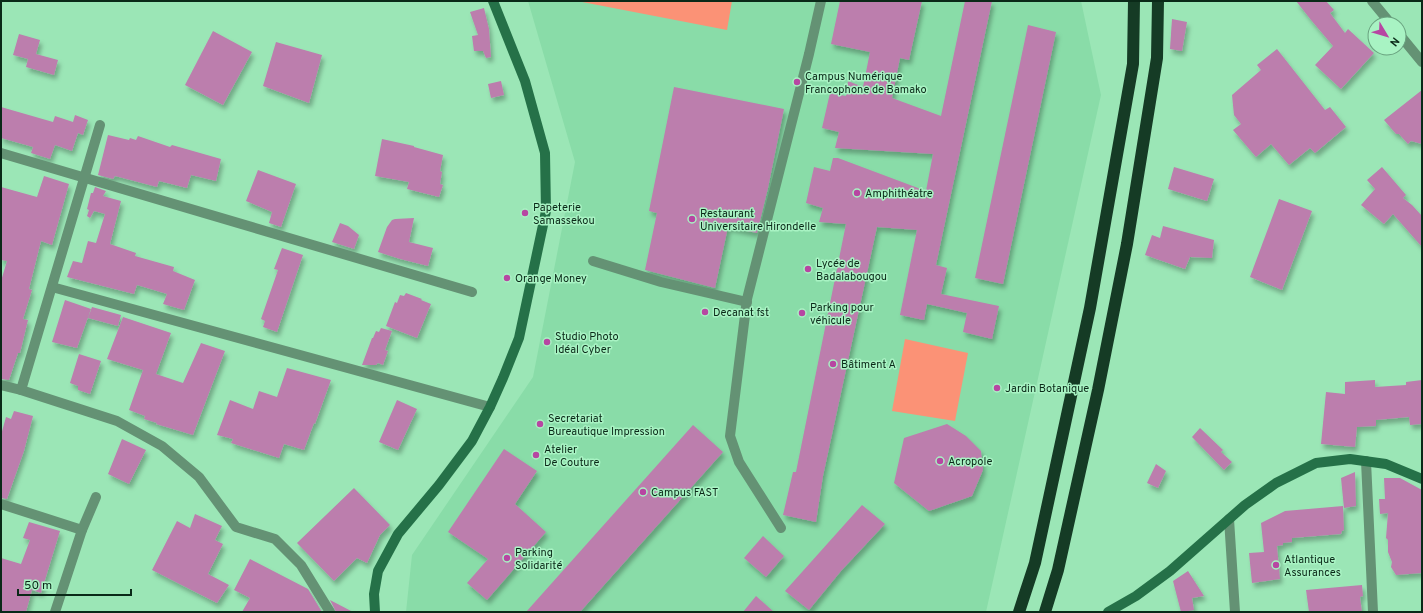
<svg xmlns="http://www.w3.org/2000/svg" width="1423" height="613" font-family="Overpass,sans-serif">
  <defs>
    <filter id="shadow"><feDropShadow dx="2.5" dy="4.5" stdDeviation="2" flood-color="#0004"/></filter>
  </defs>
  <rect width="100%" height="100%" fill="#9be6b6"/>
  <path fill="#89dca8" d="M528 1H1081L1101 95 986 612H406L412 555 533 377 575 162Z"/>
  <g fill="#fb9276">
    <path d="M577 1H732L727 30Z"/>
    <path d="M905 339 968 353 955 421 892 411Z"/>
  </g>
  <g fill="#bc7ead" filter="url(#shadow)">
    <path d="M840 1H922L909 60 900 58 892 98 941 116 965 1H992L936 265 947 268 941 294 999 306 992 339 963 332 967 313 927 304 924 320 900 315 917 230 877 227 823 476 816 522 783 515 793 472H796L846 224 819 222 823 208 806 203 814 167 830 171 833 158H838L926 191 933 154 835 148 839 132 822 128 830 93 846 96 848 81 863 87 870 52 831 44Z"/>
    <path d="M1296 1H1326L1334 10 1330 13 1345 33 1348 29 1374 53 1341 89 1315 65 1333 46 1311 20 1313 19 1311 20Z"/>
    <path d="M484 8 489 29 491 57 486 58 483 51H474L472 36 478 35 470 12Z"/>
    <path d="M1172 19 1187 22 1182 51 1170 49Z"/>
    <path d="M1028 25 1056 32 1003 284 975 278Z"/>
    <path d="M213 31 252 52 223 105 185 85Z"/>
    <path d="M19 34 40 40 36 54 58 60 54 75 26 67 28 59 13 55Z"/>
    <path d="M276 42 322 55 309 103 263 86Z"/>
    <path d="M1277 49 1325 110 1330 107 1346 127 1315 153 1310 148 1289 165 1271 144 1256 157 1233 130 1241 124 1234 115 1232 95 1261 70 1257 65Z"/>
    <path d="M501 81 504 95 491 98 488 84Z"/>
    <path d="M674 87 784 109 768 188 757 233 728 227 715 288 645 270 657 213 649 211Z"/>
    <path d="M1422 90V144L1411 141 1408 144 1399 134H1396L1384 120Z"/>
    <path d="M1 107 53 122 55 116 73 122 75 115 88 120 83 135 78 133 72 151 55 145 50 159 31 153 33 147 1 138Z"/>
    <path d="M108 135 129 140 130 138 136 140 138 136 170 147 172 145 221 159 216 181 191 175 187 188 159 181 157 187 115 176 113 179 98 175Z"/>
    <path d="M382 139 414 146V147L443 155 440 171 442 172 440 184 443 185 439 197 407 189 409 182 375 176Z"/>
    <path d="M1174 167 1214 179 1207 201 1168 189Z"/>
    <path d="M1382 167 1406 195 1403 198 1412 205 1422 216V247L1393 214 1384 224 1361 205 1375 189 1367 180Z"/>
    <path d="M258 170 296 184 281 227 269 223 272 212 246 201Z"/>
    <path d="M44 176 69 184 52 245 41 241 29 289 32 290 23 319 28 320 20 353H18L9 380 1 379V281L7 261 1 260V187L37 197Z"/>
    <path d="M95 187 106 191 103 196 121 201 110 244 136 253 135 256 174 267 173 271 195 280 184 310 163 304 167 294 137 285 134 294 67 277 73 261 82 263 88 241 96 243 105 214 94 211 90 218 87 216 89 210 87 209 91 193H93Z"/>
    <path d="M1279 199 1312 211 1282 290 1250 277Z"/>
    <path d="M414 218 409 242 433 248 428 266 400 259 378 252 387 227 392 220 395 219Z"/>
    <path d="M340 223 348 226 359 235 354 249 332 242Z"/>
    <path d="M1163 226 1214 240 1212 258 1190 257 1185 269 1145 255 1152 235 1160 238Z"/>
    <path d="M282 248 303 255 277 332 263 327 265 321 261 319 278 270 274 269Z"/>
    <path d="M406 293 422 299 421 300 431 304 417 338 386 326 395 302 397 303 400 295 404 296Z"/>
    <path d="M65 300 91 309 77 348 52 342Z"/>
    <path d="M92 307 121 315 118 326 88 318Z"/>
    <path d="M123 317 171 333 156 374 183 383 201 343 225 351 193 435 156 424 157 423 144 419 145 416 129 410 143 370 107 359Z"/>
    <path d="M381 328 392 331 385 350 388 351 383 365 378 363 376 365H362L372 338H373L376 331 379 332Z"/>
    <path d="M79 354 101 361 90 394 78 390V386L70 383Z"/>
    <path d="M287 368 331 380 315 424 314 423 304 450 284 444 279 458 231 443 233 439 217 435 230 400 253 409 259 391 277 397Z"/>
    <path d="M1375 380V387L1406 385V382L1422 380V424L1410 425 1409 417 1376 420V426L1357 427 1355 447 1321 444 1326 392 1345 394V382Z"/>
    <path d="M397 400 417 409 398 450 379 442Z"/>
    <path d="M14 411 33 416 24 451 7 499 1 498V435L6 417 11 419Z"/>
    <path d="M947 424 966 436 981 451 983 470 972 496 929 511 894 483 904 438Z"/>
    <path d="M693 425 723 452 580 612H526Z"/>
    <path d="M1200 428 1223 450 1221 452 1232 462 1224 470 1192 437Z"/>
    <path d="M122 439 146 450 129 484 108 474Z"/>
    <path d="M504 449 537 471 515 504 546 532 487 600 467 583 488 559 448 532Z"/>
    <path d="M1156 464 1166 471 1158 488 1147 483Z"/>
    <path d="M1355 472 1356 506 1344 508 1341 478Z"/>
    <path d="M1384 478H1400L1422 490V573L1396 575 1391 567 1392 562 1388 552V540L1386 538 1388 513 1380 514 1379 499H1385Z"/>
    <path d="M354 488 390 525 380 535 367 563 357 558 334 581 297 543Z"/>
    <path d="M862 505 885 524 841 571 809 610 785 591Z"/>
    <path d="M1343 506 1344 530 1342 531 1341 534 1292 538V542L1283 543V545L1277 546 1280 579 1252 583 1249 553 1264 552 1261 523 1285 511Z"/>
    <path d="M195 514 222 526 215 540 223 544 208 574 229 585 217 603 152 570 177 521 190 528Z"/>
    <path d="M29 522 60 531 41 593 32 590 26 612H1V558L21 564 30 540 23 538Z"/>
    <path d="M763 536 784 556 766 577 744 558Z"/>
    <path d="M250 559 308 589 322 612H242L250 598 234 590Z"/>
    <path d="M1188 571 1204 596 1192 598 1194 610 1181 612 1173 581Z"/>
    <path d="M1362 585 1363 596 1360 597 1362 612H1309L1306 590Z"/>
    <path d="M756 596 774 612H743Z"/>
    <path d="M330 600 353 612H336Z"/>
  </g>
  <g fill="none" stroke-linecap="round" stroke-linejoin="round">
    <g stroke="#649274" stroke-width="10">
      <path d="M1372 1 1391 24"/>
      <path d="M1399 34 1422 62"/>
      <path d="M1 153 472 292"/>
      <path d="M593 261 661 282 747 302"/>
      <path d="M52 287 490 407"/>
      <path d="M1 385 21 390 117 421 162 446 199 477 236 527 275 539 301 565 330 612"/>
      <path d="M21 390 100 125"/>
      <path d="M1366 461 1373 612"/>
      <path d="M1 504 82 530"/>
      <path d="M1229 519 1235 612"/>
      <path d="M781 528 739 462 730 436 747 299 809 54 821 1"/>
      <path d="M55 612 82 530 96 497"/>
    </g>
    <g stroke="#257148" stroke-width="10">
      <path d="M375 612 374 594 378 571 398 534 439 485 472 441 490 407 503 378 519 338 546 211 545 153 525 81 493 1"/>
      <path d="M1108 612 1136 596 1170 571 1245 505 1276 483 1316 463 1350 459 1386 464 1422 479"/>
    </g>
    <g stroke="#153b25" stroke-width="12">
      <path d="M1019 612 1035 563 1090 308 1133 64 1134 1"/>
      <path d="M1045 612 1058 570 1098 390 1127 244 1157 58 1158 1"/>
    </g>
  </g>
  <g fill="#b746a2" stroke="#a8f3c3" stroke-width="1.5">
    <circle cx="797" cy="82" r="4"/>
    <circle cx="857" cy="193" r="4"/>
    <circle cx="525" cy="213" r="4"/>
    <circle cx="692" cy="219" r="4"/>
    <circle cx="808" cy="269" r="4"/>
    <circle cx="507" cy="278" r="4"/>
    <circle cx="705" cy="312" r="4"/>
    <circle cx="802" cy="313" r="4"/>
    <circle cx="547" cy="342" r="4"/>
    <circle cx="833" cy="364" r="4"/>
    <circle cx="997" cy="388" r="4"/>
    <circle cx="540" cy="424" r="4"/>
    <circle cx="536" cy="455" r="4"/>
    <circle cx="940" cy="461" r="4"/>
    <circle cx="643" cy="492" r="4"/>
    <circle cx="507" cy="558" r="4"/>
    <circle cx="1276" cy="565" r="4"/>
  </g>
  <g text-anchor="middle" stroke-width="3" stroke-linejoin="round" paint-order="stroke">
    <g font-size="11" fill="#0a2918" stroke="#a8f3c3" text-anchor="start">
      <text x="805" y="80">Campus Numérique<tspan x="805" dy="13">Francophone de Bamako</tspan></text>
      <text x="865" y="197">Amphithéatre</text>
      <text x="533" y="211">Papeterie<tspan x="533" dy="13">Samassekou</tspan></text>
      <text x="700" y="217">Restaurant<tspan x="700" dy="13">Universitaire Hirondelle</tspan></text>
      <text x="816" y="267">Lycée de<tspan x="816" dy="13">Badalabougou</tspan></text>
      <text x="515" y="282">Orange Money</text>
      <text x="810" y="311">Parking pour<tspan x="810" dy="13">véhicule</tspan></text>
      <text x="713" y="316">Decanat fst</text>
      <text x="555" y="340">Studio Photo<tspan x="555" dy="13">Idéal Cyber</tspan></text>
      <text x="841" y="368">Bâtiment A</text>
      <text x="1005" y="392">Jardin Botanique</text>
      <text x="548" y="422">Secretariat<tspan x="548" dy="13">Bureautique Impression</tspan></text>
      <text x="544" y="453">Atelier<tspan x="544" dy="13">De Couture</tspan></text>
      <text x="948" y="465">Acropole</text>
      <text x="651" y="496">Campus FAST</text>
      <text x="515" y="556">Parking<tspan x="515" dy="13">Solidarité</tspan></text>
      <text x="1284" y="563">Atlantique<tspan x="1284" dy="13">Assurances</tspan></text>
    </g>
  </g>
  <rect width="1423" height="613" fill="none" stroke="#0a2918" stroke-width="4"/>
  <g transform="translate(1387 36) rotate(128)"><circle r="19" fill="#a8f3c3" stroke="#69a27f"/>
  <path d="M0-3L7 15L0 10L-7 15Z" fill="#b746a2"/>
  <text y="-6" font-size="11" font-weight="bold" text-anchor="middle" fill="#0a2918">N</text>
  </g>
  <path d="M18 589v6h113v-6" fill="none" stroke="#0a2918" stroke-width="2"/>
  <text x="24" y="589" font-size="12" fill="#0a2918" stroke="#a8f3c3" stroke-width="3" paint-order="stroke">50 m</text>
</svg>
